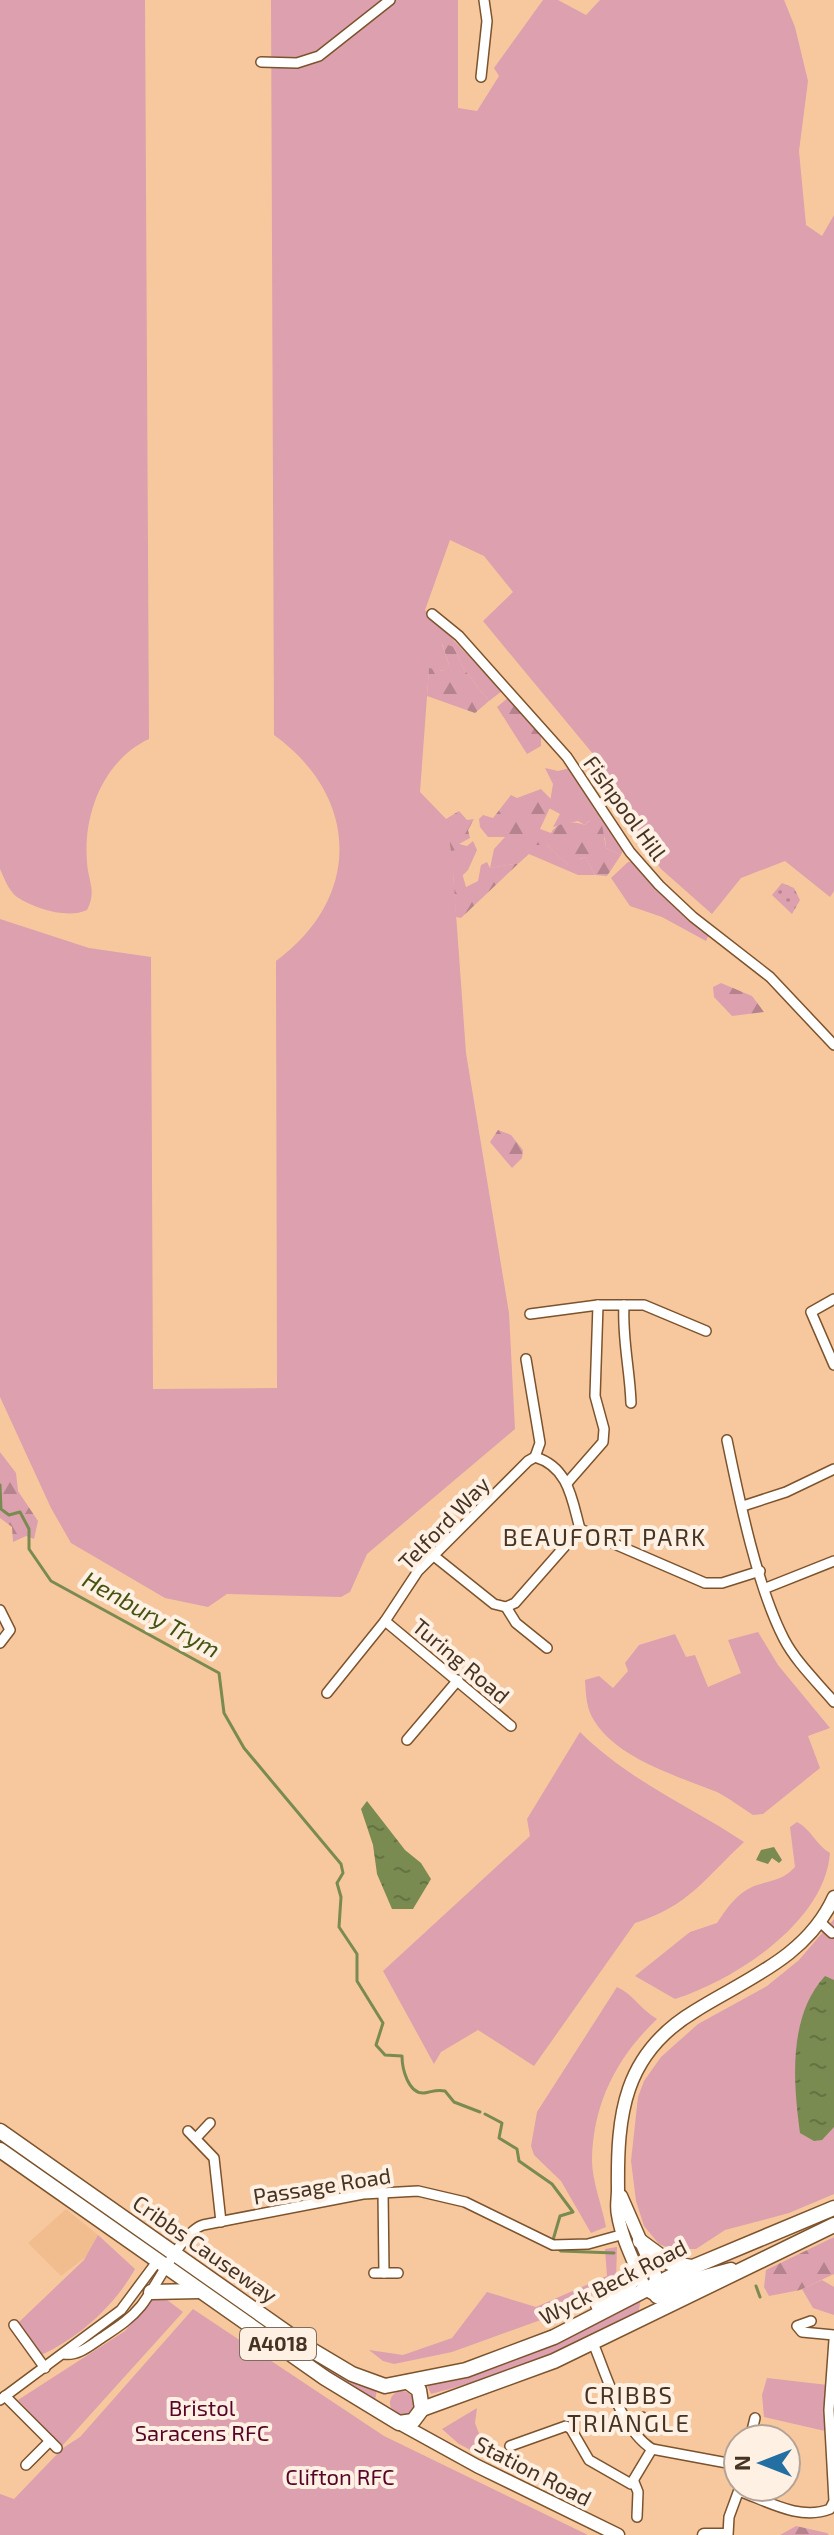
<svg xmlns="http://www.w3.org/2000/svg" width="834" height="2535" font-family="'Exo 2',sans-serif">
  <defs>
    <pattern id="forest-firs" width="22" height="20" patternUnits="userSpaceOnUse" patternTransform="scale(2)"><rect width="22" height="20" fill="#dca0ae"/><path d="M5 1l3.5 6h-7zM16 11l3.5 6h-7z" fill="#b4838d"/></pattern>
    <pattern id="garden-dots" width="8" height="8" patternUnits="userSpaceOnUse" patternTransform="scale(2)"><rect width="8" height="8" fill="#dca0ae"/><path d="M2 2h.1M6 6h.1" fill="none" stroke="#b4838d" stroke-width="1.8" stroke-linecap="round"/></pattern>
    <pattern id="water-ripples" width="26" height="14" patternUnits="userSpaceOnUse" patternTransform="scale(2)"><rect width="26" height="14" fill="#798b50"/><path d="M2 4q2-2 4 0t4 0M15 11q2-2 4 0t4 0" fill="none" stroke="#657242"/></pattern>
  </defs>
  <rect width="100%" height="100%" fill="#f7c89e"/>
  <path fill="#f2bd8e" d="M66 2209 98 2235 87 2256 61 2276 28 2243Z"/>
  <g fill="#dca0ae">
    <path d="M0 0H145L149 739C104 760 83 813 87 862 88 881 97 891 87 910 68 919 35 909 17 897 9 891 4 878 0 869Z"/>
    <path d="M271 0H458V108L477 111 499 76 494 68 543 0H558L586 15 600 0H784L795 27 808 81 799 151 806 225 822 236 834 215V891L830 897 785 861 741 878 712 914 661 869 600 785 598 760 483 621 513 592 484 556 450 540 425 610 502 691 489 701 463 668 454 647 442 644 449 665 445 671 429 669 420 792 449 822 451 851 459 844 467 846 473 841 477 850 468 870 462 876 453 872 466 1053 509 1313 515 1429 367 1554 350 1592 341 1597 227 1594 208 1607 165 1598 71 1543 51 1508 0 1397V919L89 948 151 957 153 1389 277 1388 276 961C362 898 360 797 274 735Z"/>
    <path d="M545 768 558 771 570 768 624 848 621 855 606 848 605 838 589 821 585 825 578 821 553 827 560 814 549 808 553 784Z"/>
    <path d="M505 837 547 845 568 865 585 857 595 875H578L529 854 519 863 490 868 494 849Z"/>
    <path d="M628 862H634L709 934 706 941 662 917 630 906 611 878Z"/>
    <path d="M758 1632 778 1665 830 1728 808 1736 820 1768 763 1814 753 1815C742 1808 729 1798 717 1792 677 1776 619 1759 595 1722 586 1709 586 1695 585 1680L599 1676 613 1688 628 1671 625 1663 639 1645 675 1634 686 1657 695 1655 708 1687 741 1673 728 1640Z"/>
    <path d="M580 1732C628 1780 688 1805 744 1842 705 1878 689 1906 635 1923L534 2066 478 2030 441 2052 434 2064 383 1971 530 1836 527 1819Z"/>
    <path d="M797 1822C811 1829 816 1845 830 1853 825 1922 735 1980 675 1999L635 1976 690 1932 717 1923C727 1908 736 1894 754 1886 771 1880 782 1881 795 1867L790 1827Z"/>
    <path d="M834 1919V2194L789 2213 725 2230 696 2249H671L659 2244 644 2226 636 2201 631 2161 638 2097 644 2081 661 2057 698 2024 767 1986 799 1960Z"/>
    <path d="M617 1987C634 1995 641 2010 657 2019 617 2057 593 2103 592 2160 592 2181 602 2206 606 2227L591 2233 561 2181 534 2155 531 2146 537 2112Z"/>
    <path d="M0 2137 314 2356 311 2360 0 2143Z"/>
    <path d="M834 2213V2219L818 2222 675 2285 727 2256Z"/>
    <path d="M98 2235 135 2269C115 2305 79 2338 41 2355L18 2323 84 2260Z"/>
    <path d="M617 2247 616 2281 552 2316 452 2352 394 2364 383 2361 369 2350 403 2355 452 2338 487 2292 536 2307 607 2276 605 2249Z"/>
    <path d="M822 2280 834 2287V2315L813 2308 802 2289Z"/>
    <path d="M158 2293 183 2312 62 2446 18 2400 125 2331Z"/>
    <path d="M641 2299 638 2314C570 2347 504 2375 431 2394L427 2385 533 2353Z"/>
    <path d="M193 2309 384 2436 588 2535H0V2494L14 2499 63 2448 80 2437Z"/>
    <path d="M317 2358 357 2384 377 2390 375 2400 314 2362Z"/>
    <path d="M767 2378 828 2385 825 2431 764 2417 762 2395Z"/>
    <circle cx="402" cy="2403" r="12"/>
    <path d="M477 2408 475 2423 484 2447 480 2455 459 2444 442 2429Z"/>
  </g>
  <g fill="url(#forest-firs)">
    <path d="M442 643 454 647 463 668 489 701 475 713 427 696 429 668 444 671 449 665Z"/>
    <path d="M509 697 541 733V746L527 754 497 707Z"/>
    <path d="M541 789 553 801 540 829 551 833C556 822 574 820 585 825L594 817 602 825 606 848 621 855 607 876 595 875 585 857 580 859 577 869H572L547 845H536L519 854 506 849V837H488L480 827 479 819 483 815 493 818 511 795 517 798Z"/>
    <path d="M459 811 467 820 474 819 468 830 470 838 459 844 460 849 451 851 446 819Z"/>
    <path d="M487 862 490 868 519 863 461 918 456 917 453 872 460 866 466 887 478 881 481 865Z"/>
    <path d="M721 983 752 996 764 1012 732 1016 714 997 713 987Z"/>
    <path d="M498 1130 511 1135 523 1150 522 1158 512 1168 490 1142Z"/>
    <path d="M0 1452 16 1473 18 1491 38 1521 34 1539 26 1536 13 1542 12 1527 0 1518Z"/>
    <path d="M834 2237V2274L800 2290 769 2296 764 2287 766 2270Z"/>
    <path d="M796 2526 827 2533 829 2535H780Z"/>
  </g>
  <path fill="url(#garden-dots)" d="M782 883 794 888 800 900 792 914 772 895Z"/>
  <g fill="url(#water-ripples)">
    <path d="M367 1801 405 1850 421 1863 431 1879 413 1909H392L377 1874 373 1845 361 1809Z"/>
    <path d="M774 1847 782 1860 779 1863 772 1858 768 1864 756 1860 761 1850Z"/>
    <path d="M825 1976 834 1980V2127L822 2140 814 2141 800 2133C793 2082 788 2016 825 1976Z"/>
  </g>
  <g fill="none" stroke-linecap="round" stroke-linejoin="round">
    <g stroke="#798b50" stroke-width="3">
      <path d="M0 1485 1 1509 9 1515 20 1512 29 1529V1549L51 1581 219 1673 224 1713 244 1748 341 1864 343 1873 337 1883 341 1897 339 1927 357 1954V1981L383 2023 376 2045 385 2055 402 2056C402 2068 408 2094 424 2093 432 2092 436 2089 445 2091L454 2102 480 2112"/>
      <path d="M485 2114 502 2123 499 2138 517 2149 519 2161 552 2184 573 2212 560 2216 553 2240"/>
      <path d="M556 2247 561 2251 614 2253"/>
      <path d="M756 2286 760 2297"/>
    </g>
    <g stroke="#7c532c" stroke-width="12">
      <g id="street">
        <path d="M261 62 297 63 319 56 390 0"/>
        <path d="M481 77 487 21 484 0"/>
        <path d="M432 614 459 636 567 757 630 852 659 885 693 917 770 977 834 1045"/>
        <path d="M834 1299 811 1312 834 1365"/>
        <path d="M624 1305C622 1339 630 1370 631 1403"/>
        <path d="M530 1314 598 1305H644L706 1331"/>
        <path d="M526 1359 540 1443 535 1457"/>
        <path d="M727 1440C739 1498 757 1587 784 1639 796 1662 817 1682 834 1702"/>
        <path d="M568 1482 603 1442 604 1429 595 1396 598 1305"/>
        <path d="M743 1506 786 1492 834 1469"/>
        <path d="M580 1529 705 1583H722L760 1571"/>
        <path d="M434 1556 494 1604 506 1607 515 1603 580 1529"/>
        <path d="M766 1588 834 1561"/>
        <path d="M506 1607 516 1623 547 1648"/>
        <path d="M0 1610 10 1630 0 1643"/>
        <path d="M385 1621 511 1726"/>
        <path d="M327 1693 385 1621 418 1571 528 1461 535 1457C569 1467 572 1500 580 1529"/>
        <path d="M407 1740 458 1680"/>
        <path d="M819 1921 832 1933"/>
        <path d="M188 2131 214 2158 221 2222"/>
        <path d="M196 2138 210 2123"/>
        <path d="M383 2192 384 2273"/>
        <path d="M374 2273H398"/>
        <path d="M811 2321 797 2326 802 2332 834 2335"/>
        <path d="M14 2325 45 2368"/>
        <path d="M593 2343C607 2376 621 2429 652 2449L738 2465"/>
        <path d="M64 2354C76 2356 87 2348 97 2341 113 2330 129 2321 141 2306 157 2286 182 2231 203 2225L363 2194 418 2191 465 2202 553 2245 588 2244 624 2234"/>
        <path d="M5 2396 57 2448"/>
        <path d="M0 2400 121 2310 159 2259"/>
        <path d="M629 2422 642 2417"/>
        <path d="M750 2439 755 2418"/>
        <path d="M510 2446 566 2426 571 2429 589 2460 631 2484 652 2449"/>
        <path d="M26 2465 50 2441"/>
        <path d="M634 2482 638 2492 637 2517"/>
        <path d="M739 2491C767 2501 800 2521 830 2509L834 2501 829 2410 834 2340"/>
        <path d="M728 2535 729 2517 740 2487"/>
      </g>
    </g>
    <g stroke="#7c532c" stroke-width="15">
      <g id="secondary">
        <path d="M621 2196 655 2274 657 2291"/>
        <path d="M654 2294 645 2289C636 2265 622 2240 618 2215 616 2206 618 2199 618 2190 617 2115 623 2054 695 2011 746 1979 807 1957 834 1897"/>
        <path d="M399 2423 477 2466 618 2535"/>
        <path d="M704 2535H724"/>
      </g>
    </g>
    <g stroke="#7c532c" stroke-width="17">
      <g id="primary">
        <path d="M0 2131 310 2349 352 2374 385 2386 466 2370 554 2337 676 2274 834 2208"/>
        <path d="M0 2150 325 2378 399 2423 413 2421 422 2409 419 2390 408 2382"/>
        <path d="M640 2241 670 2263 691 2267"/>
        <path d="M151 2292 199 2291"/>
        <path d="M657 2296 694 2280 731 2270"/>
        <path d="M598 2305 631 2282 638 2272"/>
        <path d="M422 2409 554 2361 834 2225"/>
      </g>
    </g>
    <use href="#street" stroke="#fff" stroke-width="9"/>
    <use href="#secondary" stroke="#fff" stroke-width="12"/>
    <use href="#primary" stroke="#fff" stroke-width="14"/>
  </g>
  <g text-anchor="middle" stroke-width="8" stroke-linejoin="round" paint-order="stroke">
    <rect fill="#fff0e4" stroke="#7e6c5c" stroke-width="2" x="240" y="2328" width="76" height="32" rx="6"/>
    <g font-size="20" font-weight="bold" fill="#463322">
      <text x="278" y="2351">A4018</text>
    </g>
    <g font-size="22" fill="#463322" stroke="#fff0e4">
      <text transform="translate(625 808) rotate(54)" y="8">Fishpool Hill</text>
      <text transform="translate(444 1523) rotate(-46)" y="8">Telford Way</text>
      <text transform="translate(461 1661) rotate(40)" y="8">Turing Road</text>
      <text transform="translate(322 2186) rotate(-9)" y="8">Passage Road</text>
      <text transform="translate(205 2249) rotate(35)" y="8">Cribbs Causeway</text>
      <text transform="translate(613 2282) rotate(-27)" y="8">Wyck Beck Road</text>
      <text transform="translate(533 2471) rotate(27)" y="8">Station Road</text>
    </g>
    <g font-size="22" fill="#570428" stroke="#fff0e4">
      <text x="202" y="2416">Bristol<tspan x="202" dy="25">Saracens RFC</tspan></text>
      <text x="340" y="2485">Clifton RFC</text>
    </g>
    <g font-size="24" letter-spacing="2" fill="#463322" stroke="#fff0e4">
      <text x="605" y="1546">BEAUFORT PARK</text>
      <text x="629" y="2404">CRIBBS<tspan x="629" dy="28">TRIANGLE</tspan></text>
    </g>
    <g font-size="24" font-style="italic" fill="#435410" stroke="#fff0e4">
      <text transform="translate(151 1615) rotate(29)" y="8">Henbury Trym</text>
    </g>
  </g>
  <g transform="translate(762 2463) rotate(270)"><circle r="38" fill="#fff0e4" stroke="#b5a496" stroke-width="2"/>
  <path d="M0-6L14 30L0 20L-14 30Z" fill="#246fa2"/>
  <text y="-12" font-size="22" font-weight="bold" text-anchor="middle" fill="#463322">N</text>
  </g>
</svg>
